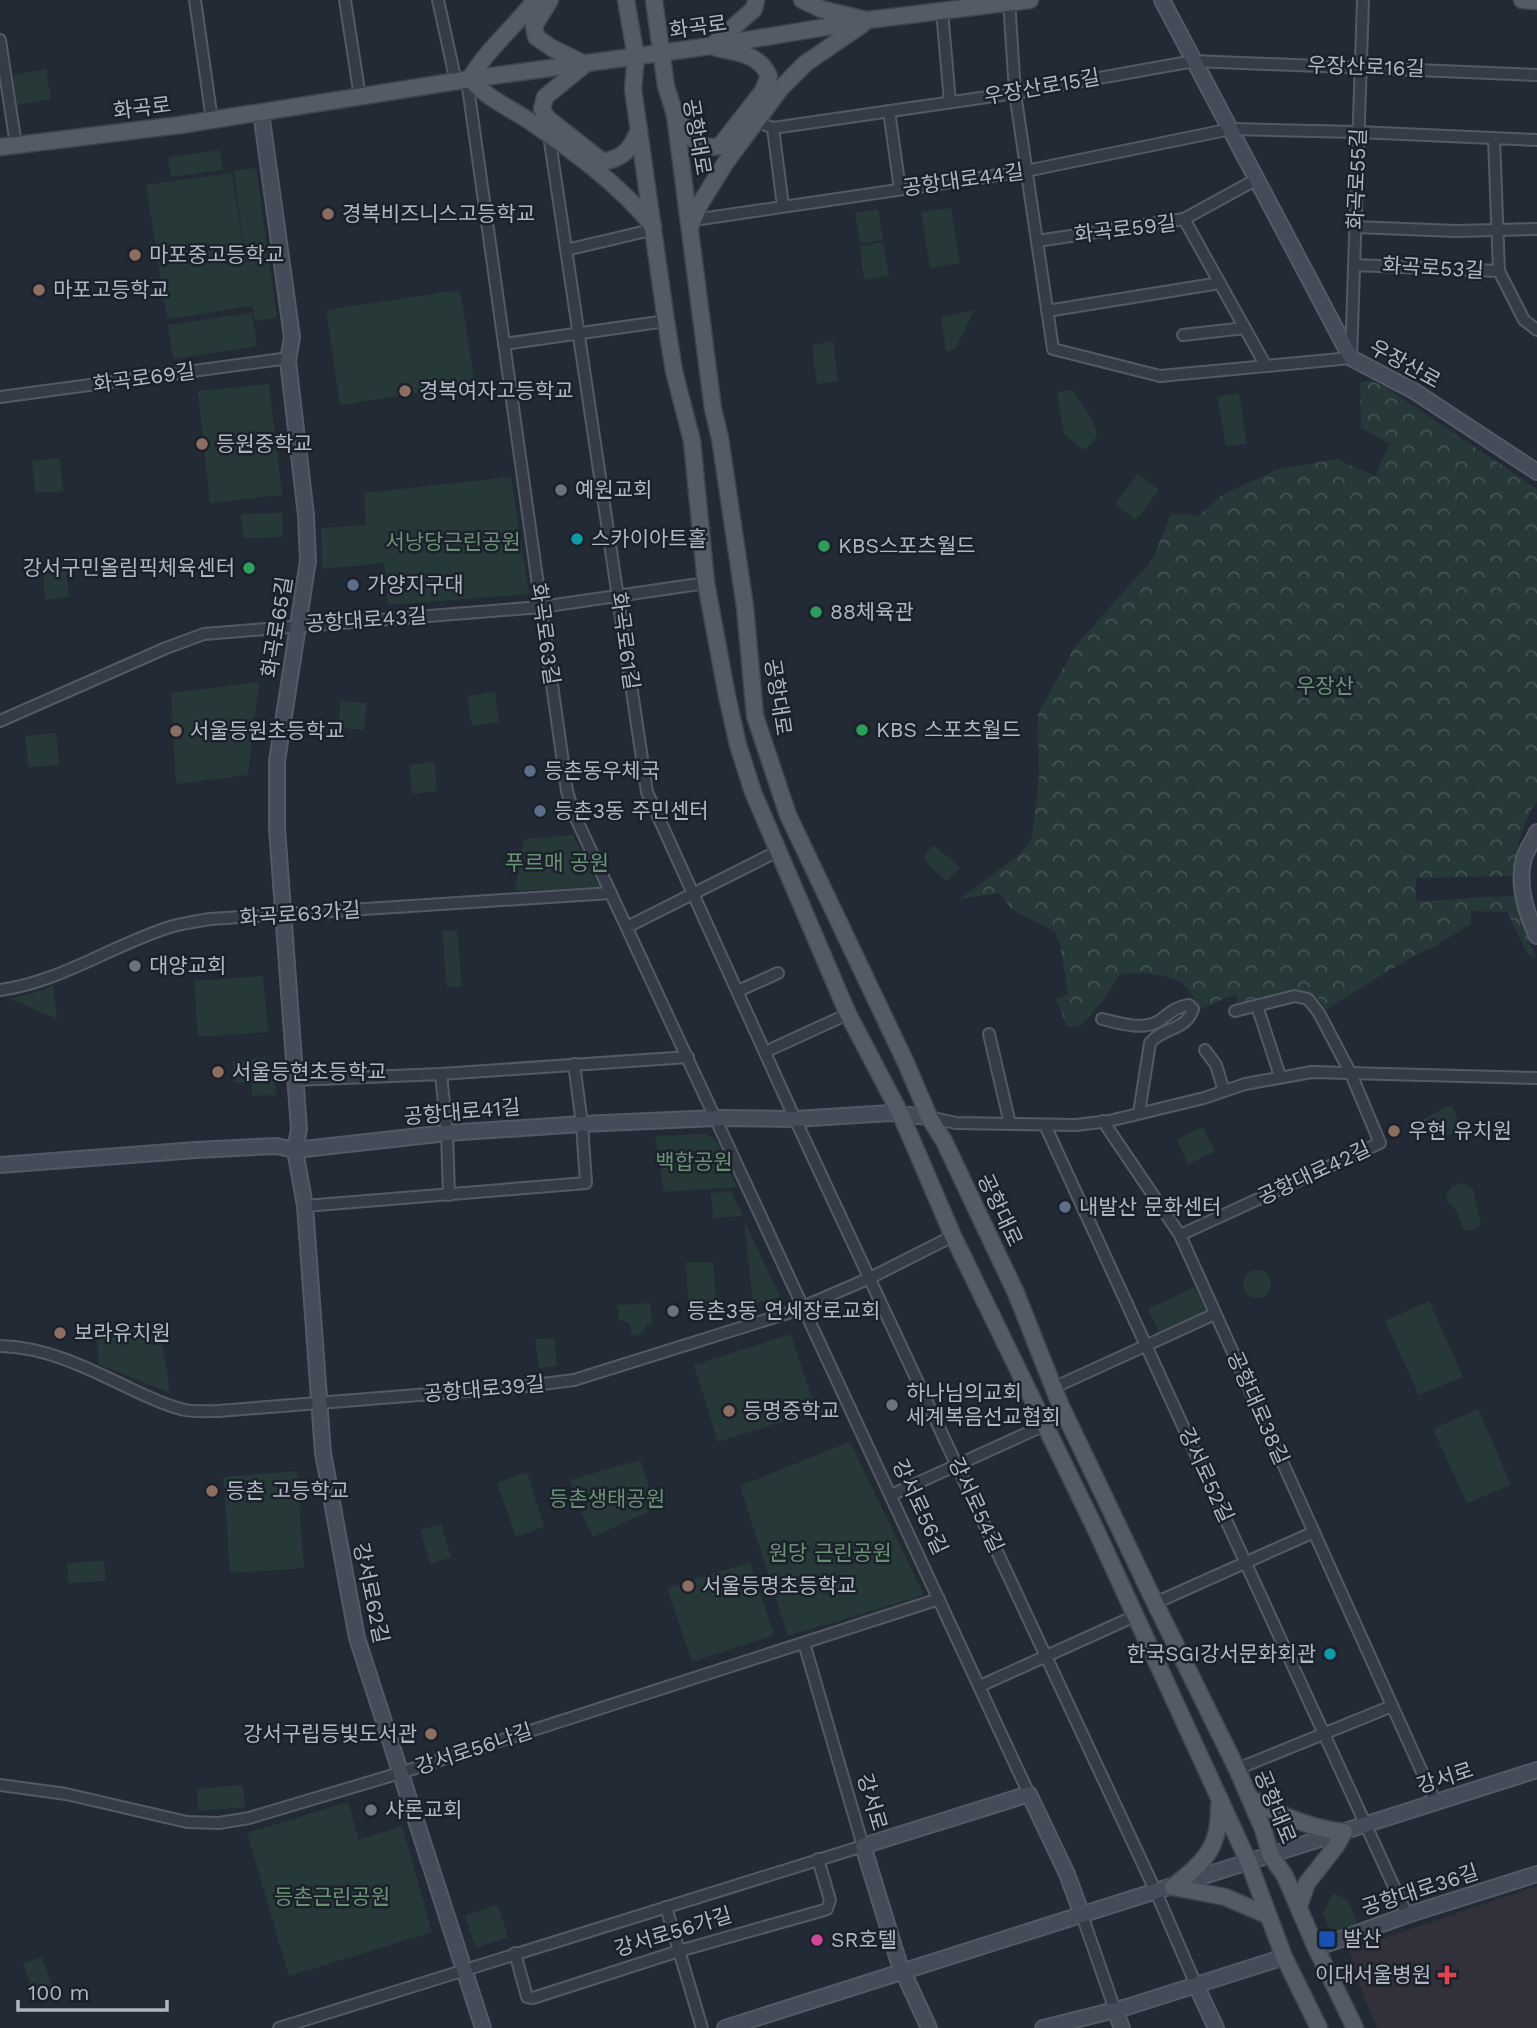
<svg xmlns="http://www.w3.org/2000/svg" width="1537" height="2028" font-family="'Work Sans','Noto Sans KR',sans-serif">
  <defs>
    <pattern id="forest-crowns" width="20" height="18" patternUnits="userSpaceOnUse" patternTransform="scale(1.75)"><rect width="20" height="18" fill="#273839"/><path d="M2 6a3 3 0 1 1 6 0M12 15a3 3 0 1 1 6 0" fill="none" stroke="#445354"/></pattern>
  </defs>
  <rect width="100%" height="100%" fill="#222a36"/>
  <path fill="#32303b" d="M1537 1886V2028H1377L1365 2000 1349 1950Z"/>
  <g fill="#273839">
    <path d="M46 69 51 99 17 105 13 75Z"/>
    <path d="M220 150 223 170 171 177 168 157Z"/>
    <path d="M256 168 277 318 255 321 252 306 167 319 146 185 232 173 248 278 234 171Z"/>
    <path d="M951 208 960 263 930 268 921 212Z"/>
    <path d="M878 209 883 240 860 244 855 213Z"/>
    <path d="M883 242 889 276 864 280 860 246Z"/>
    <path d="M460 290 475 384 340 405 326 310Z"/>
    <path d="M974 310 955 350 946 351 941 317Z"/>
    <path d="M252 313 257 346 173 359 168 325Z"/>
    <path d="M833 341 838 381 817 384 812 345Z"/>
    <path d="M269 384 282 495 210 503 198 391Z"/>
    <path d="M1073 390C1081 406 1093 416 1097 434L1092 444 1083 450 1064 434 1057 392Z"/>
    <path d="M1239 393 1247 444 1226 446 1217 397Z"/>
    <path d="M60 458 63 491 35 493 32 461Z"/>
    <path d="M1138 474 1159 490 1136 520 1115 504Z"/>
    <path d="M511 477 529 594 388 605 384 563 322 569 321 528 366 525 364 493Z"/>
    <path d="M282 513 283 537 243 538 241 514Z"/>
    <path d="M66 569 69 597 45 600 43 571Z"/>
    <path d="M259 682 248 775 176 784 171 693Z"/>
    <path d="M495 692 499 722 472 726 467 696Z"/>
    <path d="M340 701 367 703 364 730 338 728Z"/>
    <path d="M56 733 59 765 28 767 25 736Z"/>
    <path d="M434 762 437 791 412 794 409 765Z"/>
    <path d="M573 835 599 887 515 891 524 839Z"/>
    <path d="M933 845 960 867 947 881 932 869 924 856Z"/>
    <path d="M457 930 462 986 447 988 442 931Z"/>
    <path d="M263 976 268 1032 198 1037 194 981Z"/>
    <path d="M53 985 57 1019 11 999 46 989Z"/>
    <path d="M266 1058 267 1080 275 1079 276 1095 252 1096 251 1082 235 1083 233 1061Z"/>
    <path d="M1451 1105 1462 1129 1433 1142 1423 1119Z"/>
    <path d="M1203 1127 1215 1152 1188 1164 1177 1140Z"/>
    <path d="M706 1134 717 1141 737 1187 664 1192 655 1136Z"/>
    <path d="M1464 1183 1473 1189 1481 1224 1474 1230H1464L1456 1210 1446 1201 1447 1193 1452 1186Z"/>
    <path d="M731 1191 743 1216 713 1218 711 1193Z"/>
    <path d="M744 1220 780 1297 753 1304Z"/>
    <path d="M686 1262H713L717 1315H689Z"/>
    <circle cx="1257" cy="1284" r="14"/>
    <path d="M1195 1287 1206 1311 1159 1332 1148 1309Z"/>
    <path d="M1429 1301 1463 1377 1419 1395 1385 1321Z"/>
    <path d="M650 1303 652 1324H647L642 1334 632 1336 629 1323 619 1320 617 1305Z"/>
    <path d="M160 1326 170 1393 98 1364 97 1333Z"/>
    <path d="M791 1334 816 1411 718 1442 694 1365Z"/>
    <path d="M554 1338 557 1366 539 1368 535 1339Z"/>
    <path d="M1478 1409 1511 1485 1467 1503 1433 1429Z"/>
    <path d="M850 1442 924 1595 788 1636 740 1486Z"/>
    <path d="M640 1460 656 1508 593 1537 581 1512 570 1480Z"/>
    <path d="M297 1471 304 1568 230 1573 223 1477Z"/>
    <path d="M527 1472 544 1527 516 1537 497 1483Z"/>
    <path d="M441 1524 451 1557 430 1564 420 1530Z"/>
    <path d="M104 1561 106 1581 68 1583 67 1563Z"/>
    <path d="M750 1562 774 1635 692 1662 667 1588Z"/>
    <path d="M243 1785 245 1807 199 1811 197 1789Z"/>
    <path d="M348 1802 359 1840 402 1826 432 1932 289 1976 247 1833Z"/>
    <path d="M1333 1893 1348 1900 1359 1927 1333 1937 1323 1913Z"/>
    <path d="M498 1905 508 1937 476 1948 465 1916Z"/>
    <path d="M42 1957 52 1986 33 1992 23 1963Z"/>
  </g>
  <path fill="url(#forest-crowns)" d="M1368 380 1382 385 1537 489V801C1522 822 1516 851 1513 876L1416 878V901C1449 901 1480 896 1513 896L1536 959 1528 955 1507 912 1471 911V924L1437 945 1408 959 1326 1009 1316 996 1301 991 1238 1007 1236 994 1201 1009C1195 1000 1190 988 1180 982 1167 974 1134 971 1119 975L1103 1000 1079 1027 1067 1026 1056 999 1068 994 1060 945 1055 932 1011 909 1000 893 960 899 1019 855 1032 838 1039 776 1038 714 1076 645 1153 559 1171 513 1198 516 1224 494 1276 470 1337 459 1375 476 1390 444 1361 428 1360 383Z"/>
  <g fill="none" stroke-linecap="round" stroke-linejoin="round">
    <g stroke="#535a64" stroke-width="14">
      <g id="street">
        <path d="M195 0 212 120"/>
        <path d="M345 0 360 97"/>
        <path d="M438 0 456 82"/>
        <path d="M1009 0 1015 93 1053 349 1160 376 1351 358 1363 0"/>
        <path d="M942 11 950 102"/>
        <path d="M0 40 16 145"/>
        <path d="M467 80 567 791 574 814 1029 1794"/>
        <path d="M889 111 900 189"/>
        <path d="M756 121 773 128 1015 93 1194 61 1537 75"/>
        <path d="M773 128 783 206"/>
        <path d="M549 135 647 792 795 1119 1156 1892 1196 1985"/>
        <path d="M1494 139 1499 271"/>
        <path d="M1184 219 1257 179"/>
        <path d="M694 220 1026 171 1231 129 1358 132 1537 140"/>
        <path d="M1355 227 1456 231 1537 229"/>
        <path d="M1037 241 1184 219 1266 366"/>
        <path d="M566 250 655 229"/>
        <path d="M1354 265 1499 271 1524 320 1537 330"/>
        <path d="M1047 311 1220 283"/>
        <path d="M1183 335 1245 328"/>
        <path d="M504 344 666 321"/>
        <path d="M0 397 282 359 288 361"/>
        <path d="M0 721 166 648 204 634 541 607 706 583"/>
        <path d="M627 927 780 850"/>
        <path d="M0 990C61 982 114 944 173 926 185 923 198 921 210 919L611 893"/>
        <path d="M738 991 778 973"/>
        <path d="M1257 1006 1280 1076"/>
        <path d="M1102 1019C1120 1023 1142 1031 1159 1021 1170 1013 1175 1007 1189 1005L1193 1009C1186 1031 1163 1027 1150 1043L1139 1113"/>
        <path d="M989 1034 1010 1124"/>
        <path d="M1205 1050 1216 1065 1224 1091"/>
        <path d="M765 1052 848 1014"/>
        <path d="M441 1074 688 1057"/>
        <path d="M295 1080 441 1074 447 1133 449 1195"/>
        <path d="M929 1117 956 1123 1076 1125 1109 1121 1204 1098 1245 1084 1312 1072 1537 1078"/>
        <path d="M1103 1121 1180 1235 1436 1803"/>
        <path d="M1045 1125 1407 1915"/>
        <path d="M305 1206 586 1183 582 1124 574 1064"/>
        <path d="M1180 1235 1380 1143 1351 1074 1319 1013 1308 999 1295 996 1235 1011"/>
        <path d="M0 1346C46 1347 88 1368 129 1388 146 1396 166 1406 185 1410 195 1412 207 1411 218 1411L518 1387 574 1380 791 1312 870 1278 953 1236"/>
        <path d="M1055 1387 1215 1314"/>
        <path d="M891 1495 1045 1425"/>
        <path d="M1155 1603 1314 1532"/>
        <path d="M980 1686 1135 1616"/>
        <path d="M1237 1769 1392 1706"/>
        <path d="M0 1785 66 1794 187 1822 219 1823 249 1818 400 1773 939 1599"/>
        <path d="M666 1907 702 2028"/>
        <path d="M1082 1915 1115 2010"/>
        <path d="M515 1953 527 1997 533 1998 679 1951 821 1911 827 1909 830 1900 818 1859"/>
        <path d="M279 2028 863 1846 804 1643"/>
      </g>
    </g>
    <g stroke="#535a64" stroke-width="18">
      <g id="secondary">
        <path d="M1162 0 1351 358 1414 391 1537 472"/>
        <path d="M261 112 292 337 288 361 306 515 308 561 277 761V828L299 1129 295 1150 305 1206 323 1453 357 1638 483 2028"/>
        <path d="M1537 832C1533 841 1527 849 1524 858 1517 884 1526 913 1537 936"/>
        <path d="M0 1165 196 1150 276 1146 295 1150 447 1133 582 1124 716 1118 795 1119 890 1113 929 1117"/>
        <path d="M1316 1948 1407 1915 1537 1874"/>
        <path d="M1196 1985 1216 2028"/>
        <path d="M1115 2010 1122 2028"/>
        <path d="M725 2028 1537 1770"/>
        <path d="M929 2028 899 1963 863 1846 1029 1794 1067 1874 1082 1915"/>
        <path d="M1043 2028 1127 2007 1284 1957"/>
      </g>
    </g>
    <g stroke="#3f4550" stroke-width="19">
      <g id="primary">
        <path d="M550 0 534 26 536 37 552 48 585 64"/>
        <path d="M626 0 636 57 633 89 666 321 674 371 692 441 706 583 727 696 738 745 753 792 848 1014 901 1115 953 1236 1096 1530 1249 1863 1284 1957 1319 2028"/>
        <path d="M654 0 666 86 675 115 713 409 720 438 745 607 755 716 788 815 906 1063 929 1117 944 1141 1016 1293 1060 1404 1155 1603 1237 1769 1263 1829 1271 1856 1285 1876 1316 1948 1355 2028"/>
        <path d="M802 0 821 9 862 19"/>
        <path d="M1522 0 1537 1"/>
        <path d="M713 45 754 9 756 0"/>
        <path d="M583 66 545 97 542 109 547 118 603 162C625 157 630 150 639 130"/>
        <path d="M470 79C487 98 508 107 528 120 573 151 619 184 653 226"/>
        <path d="M470 79C487 49 514 28 535 0"/>
        <path d="M678 119C690 135 698 151 720 146L763 91 769 76C759 54 738 53 717 48"/>
        <path d="M0 147 180 125 470 79 711 46 868 20 1030 0"/>
        <path d="M690 227 700 204 726 162 781 88 806 63 863 24"/>
        <path d="M1250 1798C1280 1816 1309 1828 1344 1832L1336 1846 1307 1883 1299 1906"/>
        <path d="M1173 1887C1204 1861 1220 1849 1219 1806"/>
        <path d="M1173 1887 1225 1897 1267 1915"/>
      </g>
    </g>
    <use href="#street" stroke="#353c47" stroke-width="10"/>
    <use href="#secondary" stroke="#444b59" stroke-width="14"/>
    <use href="#primary" stroke="#535b67" stroke-width="16"/>
  </g>
  <g fill="#8d6e63" stroke="#1b212b" stroke-width="2.5">
    <circle cx="328" cy="214" r="7"/>
    <circle cx="135" cy="255" r="7"/>
    <circle cx="39" cy="290" r="7"/>
    <circle cx="405" cy="391" r="7"/>
    <circle cx="202" cy="444" r="7"/>
    <circle cx="176" cy="731" r="7"/>
    <circle cx="218" cy="1072" r="7"/>
    <circle cx="1394" cy="1131" r="7"/>
    <circle cx="60" cy="1333" r="7"/>
    <circle cx="729" cy="1411" r="7"/>
    <circle cx="212" cy="1491" r="7"/>
    <circle cx="688" cy="1586" r="7"/>
    <circle cx="431" cy="1734" r="7"/>
  </g>
  <g fill="#6b7280" stroke="#1b212b" stroke-width="2.5">
    <circle cx="561" cy="490" r="7"/>
    <circle cx="135" cy="966" r="7"/>
    <circle cx="673" cy="1311" r="7"/>
    <circle cx="892" cy="1405" r="7"/>
    <circle cx="371" cy="1810" r="7"/>
  </g>
  <g fill="#0f9aa8" stroke="#1b212b" stroke-width="2.5">
    <circle cx="577" cy="539" r="7"/>
    <circle cx="1330" cy="1654" r="7"/>
  </g>
  <g fill="#2e9e5b" stroke="#1b212b" stroke-width="2.5">
    <circle cx="824" cy="546" r="7"/>
    <circle cx="249" cy="568" r="7"/>
    <circle cx="816" cy="612" r="7"/>
    <circle cx="862" cy="730" r="7"/>
  </g>
  <g fill="#5c6f8a" stroke="#1b212b" stroke-width="2.5">
    <circle cx="353" cy="585" r="7"/>
    <circle cx="530" cy="771" r="7"/>
    <circle cx="540" cy="811" r="7"/>
    <circle cx="1065" cy="1207" r="7"/>
  </g>
  <rect fill="#1a4fb4" stroke="#1b212b" stroke-width="2.5" x="1318" y="1930" width="18" height="18" rx="3.5"/>
  <circle fill="#d1479c" stroke="#1b212b" stroke-width="2.5" cx="817" cy="1940" r="7"/>
  <path fill="#e0444e" stroke="#1b212b" stroke-width="2.5" d="M1443.5 1964.5h7v7h7v7h-7v7h-7v-7h-7v-7h7z"/>
  <g text-anchor="middle" stroke-width="5" stroke-linejoin="round" paint-order="stroke">
    <g font-size="21" fill="#b0b7c3" stroke="#1b212b">
      <text transform="translate(698 27) rotate(-8)" y="7">화곡로</text>
      <text transform="translate(1366 67) rotate(2)" y="7">우장산로16길</text>
      <text transform="translate(1042 87) rotate(-10)" y="7">우장산로15길</text>
      <text transform="translate(142 108) rotate(-7)" y="7">화곡로</text>
      <text transform="translate(697 137) rotate(80)" y="7">공항대로</text>
      <text transform="translate(1357 179) rotate(-88)" y="7">화곡로55길</text>
      <text transform="translate(963 180) rotate(-8)" y="7">공항대로44길</text>
      <text transform="translate(1125 229) rotate(-7)" y="7">화곡로59길</text>
      <text transform="translate(1433 268) rotate(3)" y="7">화곡로53길</text>
      <text transform="translate(1405 364) rotate(29)" y="7">우장산로</text>
      <text transform="translate(144 378) rotate(-8)" y="7">화곡로69길</text>
      <text transform="translate(366 620) rotate(-4)" y="7">공항대로43길</text>
      <text transform="translate(277 627) rotate(-81)" y="7">화곡로65길</text>
      <text transform="translate(545 634) rotate(82)" y="7">화곡로63길</text>
      <text transform="translate(625 641) rotate(82)" y="7">화곡로61길</text>
      <text transform="translate(778 697) rotate(81)" y="7">공항대로</text>
      <text transform="translate(300 914) rotate(-4)" y="7">화곡로63가길</text>
      <text transform="translate(462 1112) rotate(-5)" y="7">공항대로41길</text>
      <text transform="translate(1314 1173) rotate(-25)" y="7">공항대로42길</text>
      <text transform="translate(1000 1210) rotate(65)" y="7">공항대로</text>
      <text transform="translate(484 1389) rotate(-5)" y="7">공항대로39길</text>
      <text transform="translate(1258 1408) rotate(66)" y="7">공항대로38길</text>
      <text transform="translate(1206 1475) rotate(65)" y="7">강서로52길</text>
      <text transform="translate(976 1505) rotate(65)" y="7">강서로54길</text>
      <text transform="translate(920 1507) rotate(65)" y="7">강서로56길</text>
      <text transform="translate(371 1593) rotate(78)" y="7">강서로62길</text>
      <text transform="translate(474 1749) rotate(-18)" y="7">강서로56나길</text>
      <text transform="translate(1445 1778) rotate(-18)" y="7">강서로</text>
      <text transform="translate(872 1802) rotate(74)" y="7">강서로</text>
      <text transform="translate(1275 1807) rotate(68)" y="7">공항대로</text>
      <text transform="translate(1420 1890) rotate(-18)" y="7">공항대로36길</text>
      <text transform="translate(673 1932) rotate(-17)" y="7">강서로56가길</text>
    </g>
    <g font-size="21" fill="#b0b7c3" stroke="#1b212b" text-anchor="start">
      <text x="342" y="221">경복비즈니스고등학교</text>
      <text x="149" y="262">마포중고등학교</text>
      <text x="53" y="297">마포고등학교</text>
      <text x="419" y="398">경복여자고등학교</text>
      <text x="216" y="451">등원중학교</text>
      <text x="575" y="497">예원교회</text>
      <text x="591" y="546">스카이아트홀</text>
      <text x="838" y="553">KBS스포츠월드</text>
      <text x="235" y="575" text-anchor="end">강서구민올림픽체육센터</text>
      <text x="367" y="592">가양지구대</text>
      <text x="830" y="619">88체육관</text>
      <text x="876" y="737">KBS 스포츠월드</text>
      <text x="190" y="738">서울등원초등학교</text>
      <text x="544" y="778">등촌동우체국</text>
      <text x="554" y="818">등촌3동 주민센터</text>
      <text x="149" y="973">대양교회</text>
      <text x="232" y="1079">서울등현초등학교</text>
      <text x="1408" y="1138">우현 유치원</text>
      <text x="1079" y="1214">내발산 문화센터</text>
      <text x="687" y="1318">등촌3동 연세장로교회</text>
      <text x="74" y="1340">보라유치원</text>
      <text x="906" y="1400">하나님의교회<tspan x="906" dy="24">세계복음선교협회</tspan></text>
      <text x="743" y="1418">등명중학교</text>
      <text x="226" y="1498">등촌 고등학교</text>
      <text x="702" y="1593">서울등명초등학교</text>
      <text x="1316" y="1661" text-anchor="end">한국SGI강서문화회관</text>
      <text x="417" y="1741" text-anchor="end">강서구립등빛도서관</text>
      <text x="385" y="1817">샤론교회</text>
      <text x="1343" y="1946">발산</text>
      <text x="831" y="1947">SR호텔</text>
      <text x="1431" y="1982" text-anchor="end">이대서울병원</text>
    </g>
    <g font-size="21" fill="#699274" stroke="#1b212b">
      <text x="453" y="549">서낭당근린공원</text>
      <text x="1325" y="693">우장산</text>
      <text x="557" y="870">푸르매 공원</text>
      <text x="694" y="1169">백합공원</text>
      <text x="607" y="1506">등촌생태공원</text>
      <text x="830" y="1560">원당 근린공원</text>
      <text x="332" y="1904">등촌근린공원</text>
    </g>
  </g>
  <path d="M18 2000v10h149v-10" fill="none" stroke="#b0b7c3" stroke-width="3.5"/>
  <text x="28" y="2000" font-size="21" fill="#b0b7c3" stroke="#1b212b" stroke-width="5" paint-order="stroke">100 m</text>
</svg>
